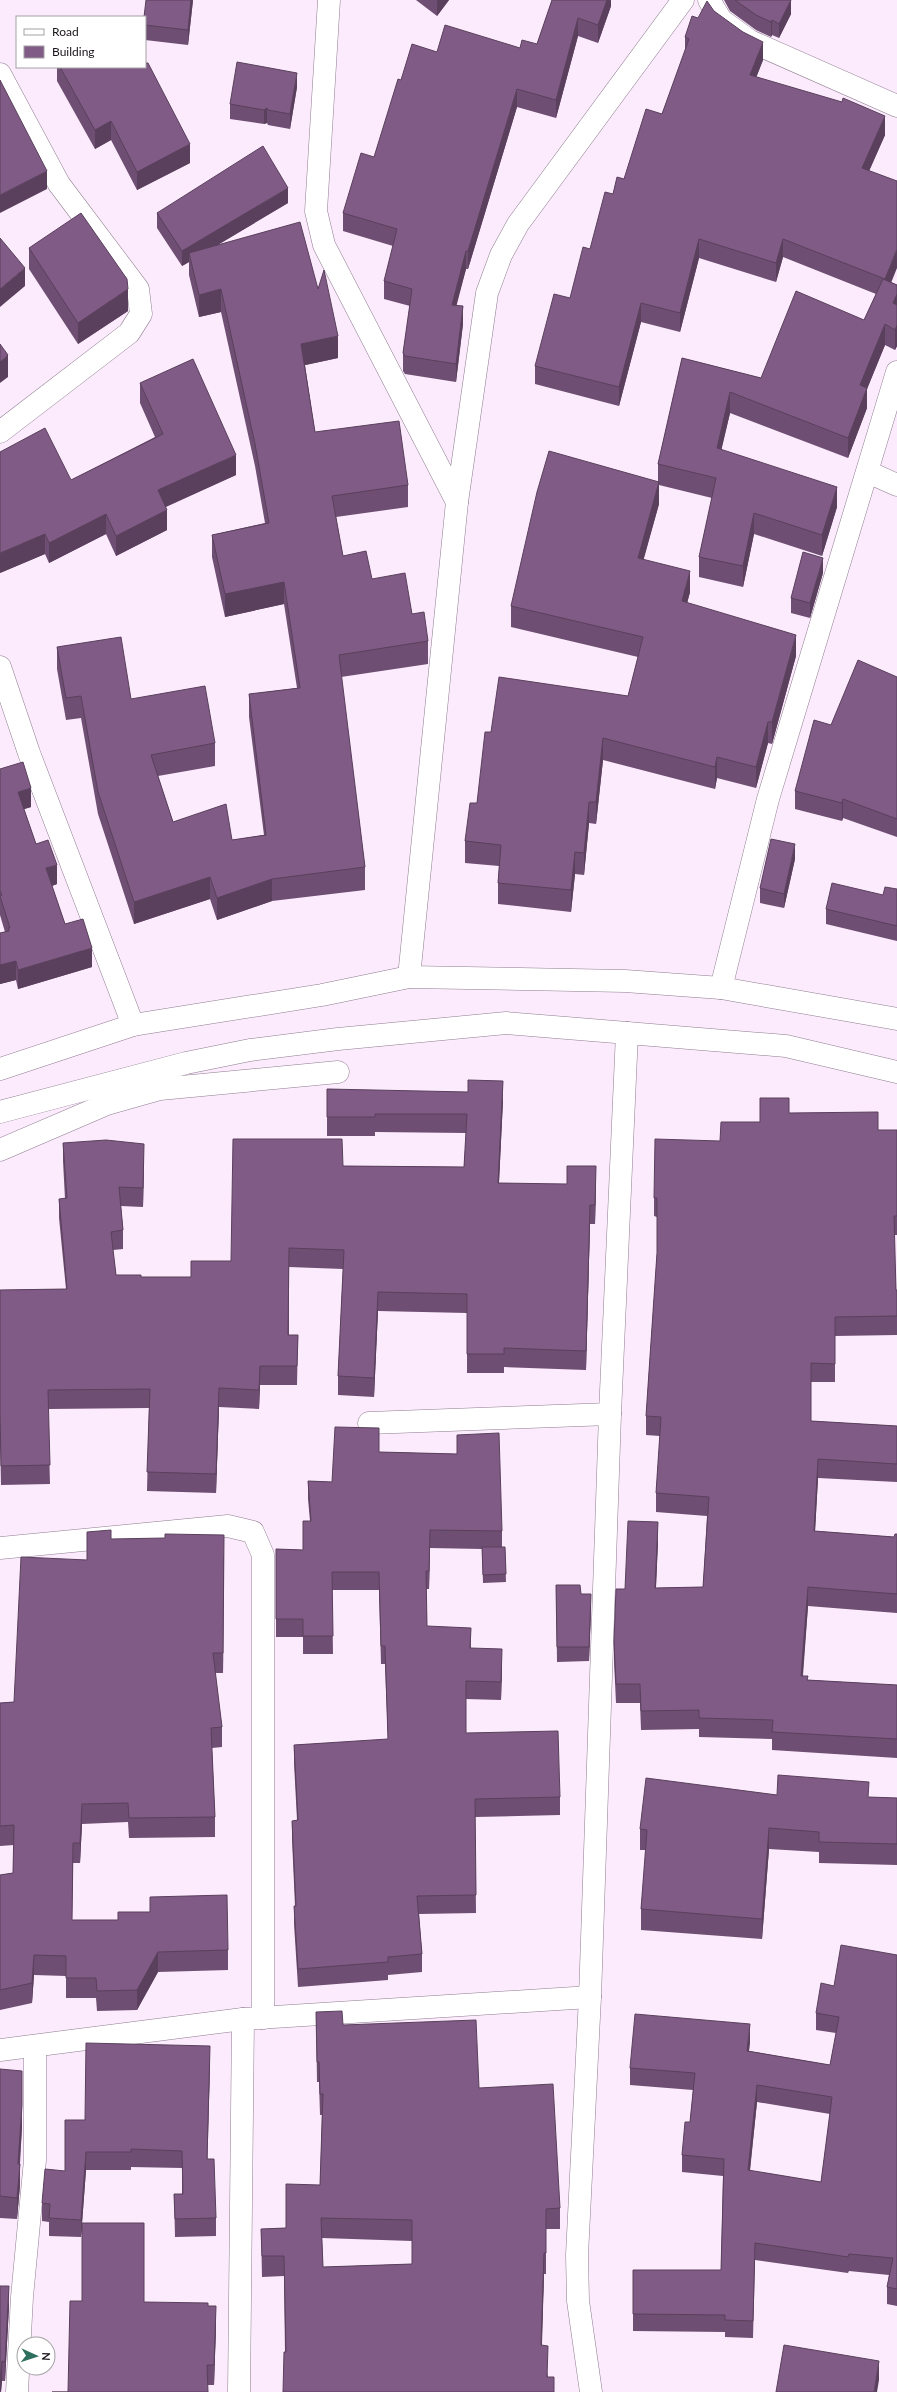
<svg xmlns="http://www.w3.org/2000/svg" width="897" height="2392" font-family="Lato,sans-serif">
  <rect width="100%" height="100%" fill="#fbebfc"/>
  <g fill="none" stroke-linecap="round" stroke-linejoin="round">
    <g stroke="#8f7d91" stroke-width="23">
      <g id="minor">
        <path d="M329 0 316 211 324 245 457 502"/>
        <path d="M709 0 721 20 750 41 897 106"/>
        <path d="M0 74 59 184 138 289 141 314 129 333 0 432"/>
        <path d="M868 472 897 485"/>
        <path d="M0 667 29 753 133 1025"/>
        <path d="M409 977 457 502 487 293 501 255 518 224 683 0"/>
        <path d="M721 988 768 799 897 372"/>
        <path d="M0 1069 133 1025 322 995 409 977 625 981 721 988 897 1019"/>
        <path d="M0 1112 186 1063 250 1050 338 1039 506 1023 786 1046 897 1072"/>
        <path d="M0 1150 107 1104 160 1089 338 1072"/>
        <path d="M369 1423 610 1414"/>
        <path d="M0 1548 228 1526 253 1532 263 1555V2018"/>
        <path d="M0 2050 243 2019 590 1997"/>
        <path d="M17 2392 22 2297 35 2160V2047"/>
        <path d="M239 2392 243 2019"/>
        <path d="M591 2392 578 2301 577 2255 590 1997 610 1414 627 1033"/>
      </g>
    </g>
    <use href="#minor" stroke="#fff" stroke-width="22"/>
  </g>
  <g fill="#6e4e72" fill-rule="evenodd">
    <path d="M193 0 188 45 145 40V17Z"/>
    <path d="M416 0H449L437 16Z"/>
    <path d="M552 0H611V6L598 43 578 36 556 118 517 107 468 269H466L456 305 463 324 456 382 405 374 403 371V353L410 306 384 299V281L393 246 343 231V213L374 157 401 80 437 52 520 48 537 44Z"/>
    <path d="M724 0H791V14L779 38 772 35 771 37 756 30 730 11Z"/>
    <path d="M714 11 763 60 756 77 885 135 869 171 891 282 897 285V346L895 350 885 345 867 389V408L848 458 730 413 721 450 837 507 822 556 754 534 743 587 699 577V557L712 498 659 485V504L643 560 690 592 687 603 796 656 772 744 768 743 756 788 717 778 715 789 603 760 596 824 589 823 584 875 575 874 571 912 498 904V883L499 866 465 863V841L477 803 491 732 628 696 638 657 511 627V606L658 482V464L682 358 761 378 864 320 876 294 783 257 776 282 699 258 680 332 641 322 619 406 535 384V366L570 298 613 194 624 179 662 114 685 52V37L698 18Z"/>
    <path d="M57 67H145L190 163 137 190 111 140 95 149 57 81Z"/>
    <path d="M297 87 290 129 268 125 267 123 264 124 230 119V104Z"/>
    <path d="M288 203 217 245 318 289 338 358 305 365 315 432 408 485V507L336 517 343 556 372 579 412 614 428 641V664L341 677 365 867V890L272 901 217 920 210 899 134 924 98 814 81 718 66 720 57 669V647L131 699 215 743V766L158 776 173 822 232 840 264 835 249 717V694L297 688 284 604 225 617 212 557V535L265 523 255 466 221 312 199 317 189 275V262L182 266 157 228V213Z"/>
    <path d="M29 248 128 311 78 344 29 269Z"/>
    <path d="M140 383 236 475 166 507 167 530 116 556 106 534 49 563 45 554 0 573 71 480 155 437 140 403Z"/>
    <path d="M823 573 810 618 791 613V598Z"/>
    <path d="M897 677V837L843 818 842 821 795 809V791L831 725Z"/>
    <path d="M0 769 31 807 24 809 36 844 57 884 52 886 65 924 92 967 18 989 16 980 0 984V933L5 932 0 915Z"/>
    <path d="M795 859 784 908 760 903V888Z"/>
    <path d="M897 889V941L826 924V909L883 895Z"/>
    <path d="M327 1089 503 1100 499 1183 596 1185 595 1224H590L586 1370 504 1367V1373H467V1313L378 1311 374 1397 338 1395V1376L343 1269 289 1267V1335H298L297 1385H260L259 1409 219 1407 216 1493 147 1491 149 1408 48 1409 50 1484 1 1485 0 1433V1290L66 1289 59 1218V1199H65L63 1161V1143L144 1162 143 1207 121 1206 123 1230V1249L113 1250 116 1275 141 1277H191L231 1261 343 1166 464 1167 466 1133 375 1132V1136H327Z"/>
    <path d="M789 1113 878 1130H897V1235H894L896 1290H897V1335L835 1336V1382H811V1421L897 1426V1482L818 1478 815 1531 894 1537 897 1534V1613L808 1606 803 1676 808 1680 897 1685V1758L772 1750V1739L699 1737V1729L641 1730 640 1703H616L614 1661V1642L625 1589 658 1541 656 1588 703 1587 707 1516 656 1512V1493L660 1436 646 1435V1416L657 1253V1217L654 1216V1198L720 1141 760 1122Z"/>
    <path d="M457 1435 502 1531V1547H505L506 1582 483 1583 482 1549 430 1548 429 1589H426L427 1626 471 1648 502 1667 501 1700 466 1699V1733L560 1797V1815L475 1817 476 1913 419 1914 422 1954V1972L388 1975V1980L298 1987 294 1924V1906H295L292 1839V1821L297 1820 294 1763V1745L388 1740 385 1664H381L379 1590H332L333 1654H303V1637H276V1549L303 1550 310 1521 308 1499V1481L332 1482 379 1452 457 1454Z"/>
    <path d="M111 1539 224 1555 223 1673H215L222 1727V1747L212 1748 215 1817V1837L129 1838 128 1822 82 1824 80 1863H73L72 1920 228 1950V1970L158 1972 137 2010 97 2011 96 1998H66V1976L34 1975 32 2003 0 2010V1875L13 1873 14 1845 0 1846V1703L14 1702 87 1560Z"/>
    <path d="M556 1585 581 1594 591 1609 589 1661 557 1662Z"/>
    <path d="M777 1795 897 1798V1865L819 1863V1852L769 1849 762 1939 641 1930V1909L646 1850H640V1829Z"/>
    <path d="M897 1955V2306L887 2304V2287L889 2275 849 2271 848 2273 755 2260 753 2338 725 2337V2332L633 2331V2270H721L723 2176 682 2172V2155L690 2122 693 2090 630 2085V2068L750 2041 749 2051 830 2065 836 2033 816 2030V2013L834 1986ZM757 2102 830 2114 821 2182 750 2171Z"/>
    <path d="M316 2012 479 2088 560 2208V2229H546V2274H544L542 2345 548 2377 554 2392 285 2352 284 2276 262 2277 261 2229 286 2228 320 2185 322 2115H320L319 2082H317ZM322 2238 412 2241V2264L323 2267Z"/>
    <path d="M210 2063 207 2159 216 2218V2236L175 2237 174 2194H182V2168L131 2167V2170H86L82 2223 144 2302 208 2306 216 2326 214 2385H208L68 2392 82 2301V2229L81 2237 49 2236V2222L42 2221V2203L65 2171 85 2120Z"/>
    <path d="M0 2069 22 2127 20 2164V2185L17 2219 0 2218Z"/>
    <path d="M0 2286 9 2306 5 2381H2L1 2392H0Z"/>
  </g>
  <g fill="#5a405d">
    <path d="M191 0H193L188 45V30Z"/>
    <path d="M438 0H449L437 16V1Z"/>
    <path d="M607 0H611V6L598 43V25Z"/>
    <path d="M791 0V14L779 38V24Z"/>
    <path d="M578 18V36L556 118V100Z"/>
    <path d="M772 20V35L771 37V22Z"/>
    <path d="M763 42V60L750 94V75Z"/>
    <path d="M297 73V87L290 129V114Z"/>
    <path d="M517 89V107L468 269V251Z"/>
    <path d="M267 108V123L264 124V110Z"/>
    <path d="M885 116V135L862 187V168Z"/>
    <path d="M111 121V140L95 149V130Z"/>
    <path d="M190 144V163L137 190V172Z"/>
    <path d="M47 171V189L0 213V195Z"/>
    <path d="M288 188V203L191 261 189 253V262L182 266V251Z"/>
    <path d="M699 239V258L680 332V313Z"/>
    <path d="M783 239V257L776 282V263Z"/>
    <path d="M897 249V268L885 298V279Z"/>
    <path d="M466 251V269L452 323V305Z"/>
    <path d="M25 268V286L0 307V289Z"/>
    <path d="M128 289V311L78 344V323Z"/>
    <path d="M221 289V312L199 317V295Z"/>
    <path d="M897 294V315L893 303Z"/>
    <path d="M641 303V322L619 406V387Z"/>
    <path d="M463 306V324L456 382V364Z"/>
    <path d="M885 324V345L867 389V408L848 458V438L860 385Z"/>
    <path d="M897 325V346L895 350V330Z"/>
    <path d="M338 336V358L301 366V344Z"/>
    <path d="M8 355V377L0 383V362Z"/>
    <path d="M730 392V413L717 469V448Z"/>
    <path d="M236 455V475L158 510V490Z"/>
    <path d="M659 482V504L638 580V558Z"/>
    <path d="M837 487V507L822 556V535Z"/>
    <path d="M167 510V530L116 556V536Z"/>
    <path d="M754 513V534L743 587V566Z"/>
    <path d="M106 514V534L49 563V543Z"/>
    <path d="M45 534V554L0 573V553Z"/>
    <path d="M823 558V573L810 618V603Z"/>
    <path d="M690 571V592L682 623V601Z"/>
    <path d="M284 582V604L225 617V594Z"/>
    <path d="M796 635V656L772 744V722Z"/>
    <path d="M768 722V743L756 788V767Z"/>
    <path d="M603 738V760L596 824V802Z"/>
    <path d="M717 757V778L715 789V767Z"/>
    <path d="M31 788V807L18 811V792Z"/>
    <path d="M843 799V818L842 821V803Z"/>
    <path d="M589 802V823L584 875V853Z"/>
    <path d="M795 844V859L784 908V894Z"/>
    <path d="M575 852V874L571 912V890Z"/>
    <path d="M57 865V884L46 888V868Z"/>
    <path d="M210 877V899L134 924V902Z"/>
    <path d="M272 879V901L217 920V898Z"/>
    <path d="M92 948V967L18 989V970Z"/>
    <path d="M16 961V980L0 984V965Z"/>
    <path d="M503 1081V1100L498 1202V1183Z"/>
    <path d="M144 1144V1162L143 1207V1188Z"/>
    <path d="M596 1166V1185L595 1224V1205Z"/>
    <path d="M590 1205V1224L586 1370V1351Z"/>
    <path d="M378 1292V1311L374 1397V1378Z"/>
    <path d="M260 1366V1385L259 1409V1390Z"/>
    <path d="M219 1388V1407L216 1493V1474Z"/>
    <path d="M818 1459V1478L814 1550V1531Z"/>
    <path d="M658 1522V1541L655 1607V1588Z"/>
    <path d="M430 1530V1548L429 1589V1571Z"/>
    <path d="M224 1535V1555L223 1673V1653Z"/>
    <path d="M808 1587V1606L801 1694V1676Z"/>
    <path d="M591 1594V1609L589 1661V1647Z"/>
    <path d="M471 1628V1646L470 1666V1648Z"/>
    <path d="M502 1649V1667L501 1700V1682Z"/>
    <path d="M82 1804V1824L80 1863V1843Z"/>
    <path d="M769 1828V1849L762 1939V1919Z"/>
    <path d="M158 1952V1972L137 2010V1990Z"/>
    <path d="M34 1955V1975L32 2003V1983Z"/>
    <path d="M750 2024V2041L747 2068V2051Z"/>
    <path d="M210 2046V2063L207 2176V2159Z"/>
    <path d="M757 2085V2102L748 2187V2170Z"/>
    <path d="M22 2105V2127L18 2185V2164Z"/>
    <path d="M86 2152V2170L81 2237V2220Z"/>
    <path d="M20 2164V2185L17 2219V2198Z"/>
    <path d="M544 2253V2274L541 2366V2345Z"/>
    <path d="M9 2286V2306L5 2381V2362Z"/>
    <path d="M216 2306V2326L214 2385V2365Z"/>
    <path d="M2 2361V2381L1 2392H0V2381Z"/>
    <path d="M879 2361V2380L877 2392H874Z"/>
  </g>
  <g fill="#805b85" stroke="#5a405d" fill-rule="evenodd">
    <path d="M146 0H191L188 30 145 25V17H144Z"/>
    <path d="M552 0H607L598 25 578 18 556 100 517 89 468 251H466L452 305 463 306 456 364 405 356 403 353 412 289 384 281 397 229 343 213 361 153 374 157 398 79 401 80 412 44 437 52 445 25 520 48 522 40 537 44Z"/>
    <path d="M735 0H791L779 24 772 20 771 22 756 15Z"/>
    <path d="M707 1 714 11 743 32 763 42 750 75 842 102 843 98 885 116 862 168 897 181V249L885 279 783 239 776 263 699 239 680 313 641 303 619 387 535 366 554 294 570 298 583 247 590 249 605 192 613 194 617 177 624 179 646 109 662 114 689 39 685 37 692 16 698 18Z"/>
    <path d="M237 62 297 73 290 114 268 110 267 108 264 110 230 104Z"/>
    <path d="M145 63H148L190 144 137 172 111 121 95 130 60 67H145Z"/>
    <path d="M0 80 47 171 0 195Z"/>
    <path d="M263 146 288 188 182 251 157 213Z"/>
    <path d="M81 213 127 279 128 289 78 323 29 248Z"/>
    <path d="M300 222 318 289 324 270 338 336 301 344 315 432 399 421 408 485 332 496 343 556 366 551 372 579 405 573 412 614 424 612 428 641 339 655 365 867 272 879 217 898 210 877 134 902 98 792 81 696 66 698 57 647 121 637 131 699 205 686 215 743 151 755 173 822 226 804 232 840 266 835 249 694 300 688 284 582 225 594 212 535 269 523 255 444 221 289 199 295 189 253Z"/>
    <path d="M0 238 25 268 0 289Z"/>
    <path d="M883 279 897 285V294L893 303 897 305V325L895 330 885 324 860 385 867 388 848 438 730 392 717 448 837 487 822 535 754 513 743 566 699 557 716 478 658 464 682 358 761 378 796 291 864 320Z"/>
    <path d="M0 344 8 355 0 362Z"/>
    <path d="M193 359 236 455 158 490 167 510 116 536 106 514 49 543 45 534 0 553V452L45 428 71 480 163 434 140 383Z"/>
    <path d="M549 451 659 482 638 558 690 571 682 601 796 635 772 722H768L756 767 717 757 715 767 603 738 596 802H589L584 853 575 852 571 890 498 883 501 845 465 841 470 803H477L485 732H491L499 677 628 696 643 637 511 606 537 492Z"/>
    <path d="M803 552 823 558 810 603 791 598Z"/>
    <path d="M858 660 897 677V819L843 799 842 803 795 791 814 720 831 725Z"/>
    <path d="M23 762 31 788 18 792 36 844 48 840 57 865 46 868 65 924 83 919 92 948 18 970 16 961 0 965V933L9 931 8 928H10L0 896 2 895 0 891V769Z"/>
    <path d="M771 839 795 844 784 894 760 888Z"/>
    <path d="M832 883 883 895 885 887 897 889V926L826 909Z"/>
    <path d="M468 1080 503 1081 498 1183 567 1184V1166H596L595 1205H590L586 1351 504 1348V1354H467V1294L378 1292 374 1378 338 1376 344 1250 289 1248 288 1335H298L297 1366H260L259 1390 219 1388 216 1474 147 1472 150 1389 48 1390 50 1465 1 1466 0 1414V1290L67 1289 59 1199 67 1198 63 1143 106 1140 144 1144 143 1188 119 1187 123 1230 111 1232 116 1275H141V1277H191V1261H231L233 1139H342L343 1166 464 1167 467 1114H375V1117H327V1089L468 1092Z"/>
    <path d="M760 1098H789V1113L878 1112V1130H897V1216H894L896 1290H897V1316L835 1317V1364L811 1363V1421L897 1426V1464L818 1459 814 1531 894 1537 895 1534H897V1594L808 1587 801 1676H808L807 1680 897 1685V1739L772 1732 773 1720 699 1718V1710L641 1711 640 1684H616L614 1642 616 1589H625L628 1521 658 1522 655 1588 703 1587 709 1497 656 1493 661 1417 646 1416 657 1253V1198H654L655 1139 720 1141 721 1122H760Z"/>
    <path d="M335 1427 379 1428V1452L457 1454V1435L499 1433 502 1531 430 1530 429 1571H426L427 1626 471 1628 470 1648 502 1649 501 1682 466 1681V1733L558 1731 560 1797 475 1799 476 1895 417 1896 422 1954 388 1957V1962L298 1969 294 1906H296L292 1821 298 1820 294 1745 388 1739 385 1646H381L379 1572H332L333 1636H303V1619H276V1549L303 1550V1521H311L308 1481 332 1482Z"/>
    <path d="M111 1530V1539L165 1538V1534L224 1535 223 1653H213L222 1727 211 1728 215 1817 129 1818 128 1803 82 1804 80 1843H73L72 1920H118V1912H150V1897L227 1895 228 1950 158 1952 137 1990 97 1991 96 1978H66V1956L34 1955 32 1983 0 1990V1875L13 1873 14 1825 0 1826V1703L14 1702 21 1557 87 1560V1532Z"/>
    <path d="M482 1547H505L506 1574 483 1575Z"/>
    <path d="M556 1585H580L581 1594H591L589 1647H557Z"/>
    <path d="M778 1775 869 1782 868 1797 897 1798V1844L819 1842V1832L769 1828 762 1919 641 1909 647 1830 640 1829 646 1778 777 1795Z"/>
    <path d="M841 1945 897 1955V2289L887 2287 893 2258 849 2254 848 2257 755 2243 753 2321 725 2320V2315L633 2314V2270H721L724 2159 682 2155 685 2122H690L695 2073 630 2068 635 2014 750 2024 747 2051 830 2065 839 2017 816 2013 821 1983 834 1986ZM757 2085 832 2097 821 2182 748 2170Z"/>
    <path d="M342 2011 343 2025 476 2020 479 2088 553 2084 560 2208 546 2209V2253H544L541 2345 548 2346 547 2377H554V2392H283L284 2352H286L284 2256H262L261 2229 286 2228V2184L320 2185 323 2094H320L319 2062H317L316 2012ZM321 2218 412 2220V2264L323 2267Z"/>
    <path d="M86 2043 210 2046 207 2159H214L216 2218 175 2219 174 2194H183L182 2151 131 2149V2152H86L81 2220 49 2218 50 2204 42 2203 45 2169 65 2171V2120H85Z"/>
    <path d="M0 2069 22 2071V2105L18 2164H20L17 2198 0 2196Z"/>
    <path d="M82 2223H144V2302L208 2303V2306H216L214 2365H207L208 2392H52H68L70 2301H82Z"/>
    <path d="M0 2286H9L5 2362 2 2361 0 2381Z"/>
    <path d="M784 2345 879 2361 874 2392H776Z"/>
  </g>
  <rect x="16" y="16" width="130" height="52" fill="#ffffff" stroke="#a3a1a4"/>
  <rect x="24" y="29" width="20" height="6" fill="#ffffff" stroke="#a3a1a4"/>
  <text x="52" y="36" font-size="12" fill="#1a141b">Road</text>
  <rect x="24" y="46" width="20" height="12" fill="#805b85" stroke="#a3a1a4"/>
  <text x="52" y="56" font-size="12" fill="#1a141b">Building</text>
  <g transform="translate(36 2356) rotate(93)"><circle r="19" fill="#ffffff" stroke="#a3a1a4"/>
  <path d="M0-3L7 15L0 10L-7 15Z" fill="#2e6f5d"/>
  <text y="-6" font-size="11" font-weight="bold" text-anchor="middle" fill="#1a141b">N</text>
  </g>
</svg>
